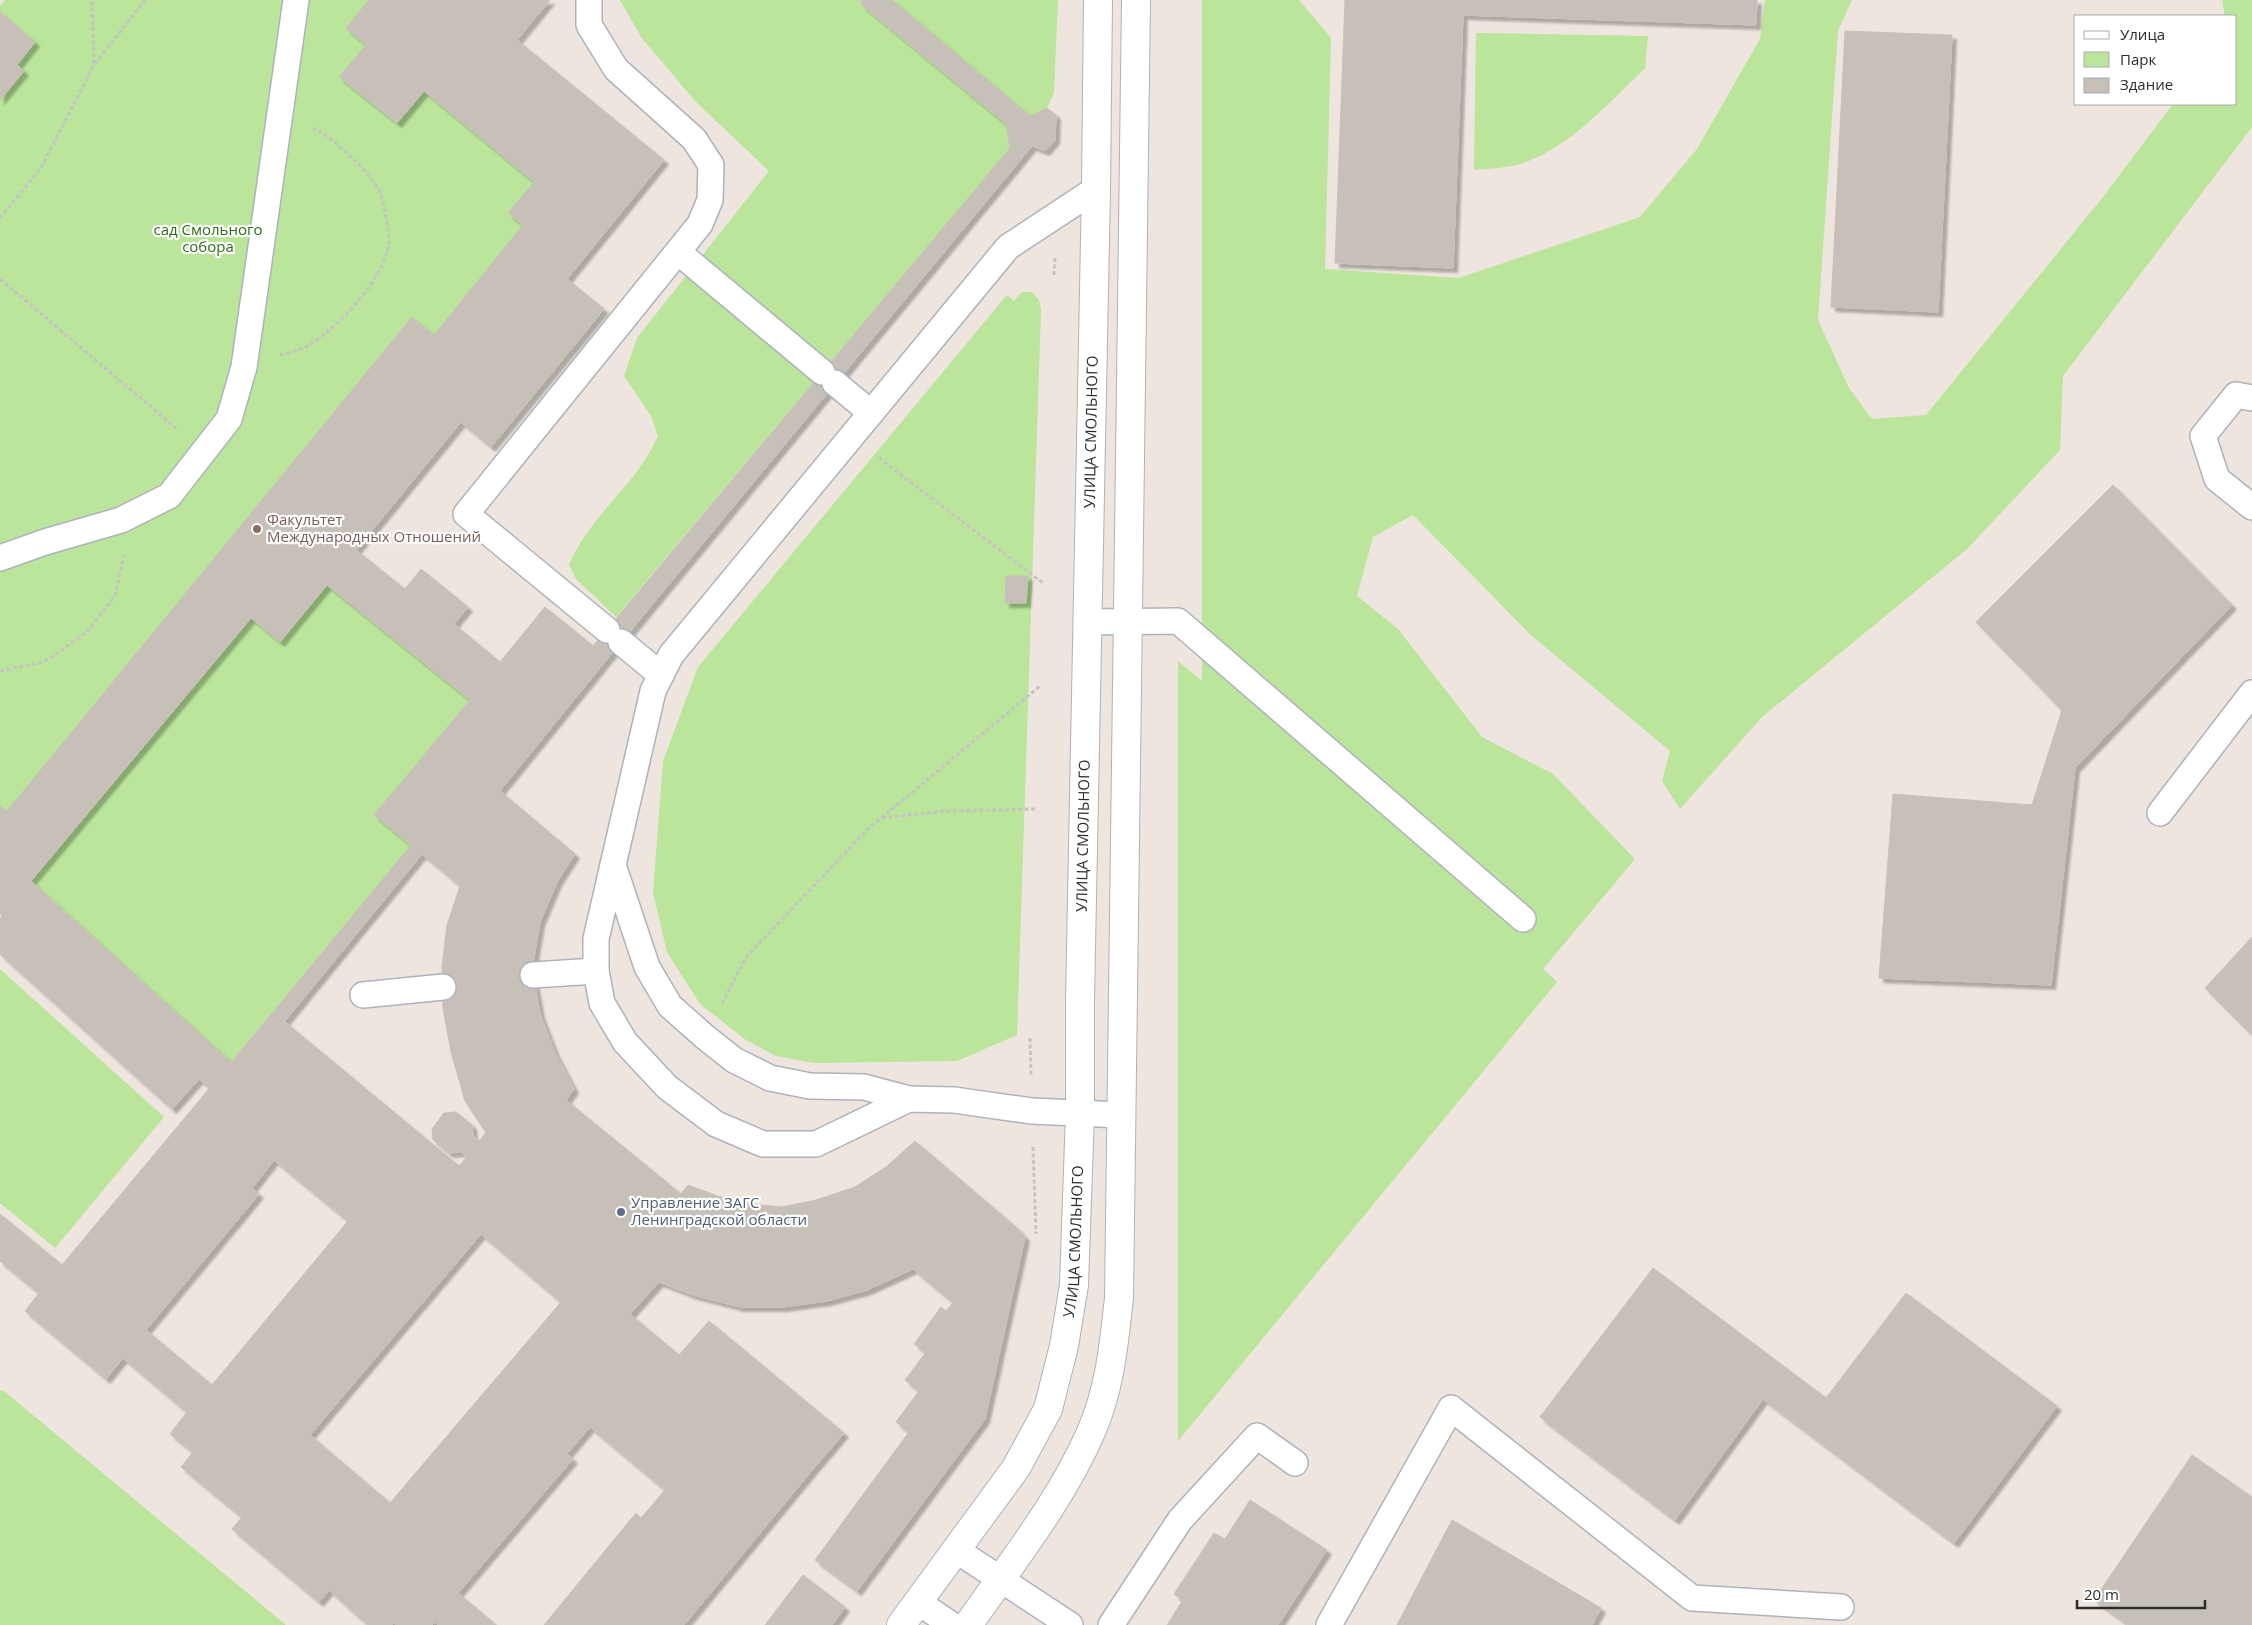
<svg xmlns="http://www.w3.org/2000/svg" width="2252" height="1625" font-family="'Open Sans',sans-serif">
  <defs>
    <filter id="shadow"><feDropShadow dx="4.5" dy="4.5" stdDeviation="1" flood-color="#0004"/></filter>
  </defs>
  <rect width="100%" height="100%" fill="#ede5de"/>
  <g fill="#bae59a">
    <path d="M5 0H369L366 45 340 77 396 123 424 91 534 182 508 213 523 225 434 335 412 317 7 811 0 806V100L24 71 17 65 35 42 0 12V6Z"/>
    <path d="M620 0H861L862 6 1006 124 1010 148 616 617 576 579 569 565C589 516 637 485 658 436L651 416 624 376 637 338 769 171 696 102 641 37Z"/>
    <path d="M892 0H1058L1054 93 1047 108 1030 116Z"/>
    <path d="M1202 0H1299L1331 38 1325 269 1459 278 1640 217 1697 149 1760 39 1765 0H1852L1838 31 1818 320 1849 388 1872 419 1926 415 2103 197 2173 104H2236V16H2225L2222 0H2252V127L2063 376 2060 450 1967 549 1762 717 1680 809 1662 781 1670 751 1532 636 1413 515 1373 537 1357 596 1398 629 1482 737 1553 774 1635 859 1543 969 1557 982 1178 1441V661L1202 681Z"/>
    <path d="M1476 33 1648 36 1645 68C1609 103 1563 155 1512 166 1500 168 1486 169 1474 170Z"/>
    <path d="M1022 292H1032L1039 300 1041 310 1017 1035 957 1061 814 1063 776 1056 746 1040 700 1004 667 952 653 893 663 761 698 667 1007 295 1014 301Z"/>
    <path d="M327 585 470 700 374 815 411 845 231 1062 31 881 251 618Z"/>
    <path d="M0 969 164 1117 55 1248 0 1203Z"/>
    <path d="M0 1390 5 1392 286 1625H0Z"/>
  </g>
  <g fill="#c6c0b9" stroke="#c9c1b7" fill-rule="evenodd" filter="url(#shadow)">
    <path d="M369 0H550L517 40 664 160 567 279 604 309 491 447 461 422 356 550 405 589 421 569 468 607 454 624 500 662 545 607 608 658 438 867 374 815 470 700 327 585 280 642 251 618 31 881 231 1062 209 1088 199 1079 172 1109 0 954V919L2 916 0 914V806L7 811 412 317 434 335 523 225 508 213 534 182 424 91 397 123 339 77 366 45 346 28Z"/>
    <path d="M861 0H892L1030 116 1047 108 1056 115 1055 140 1045 151 1032 146 608 658 593 646 1010 148 1006 124 862 5Z"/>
    <path d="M1345 0H1757L1756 25 1463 15 1453 268 1335 263Z"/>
    <path d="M0 12 35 42 17 65 24 71 0 100Z"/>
    <path d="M1845 31 1952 35 1938 312 1831 307Z"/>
    <path d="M2113 485 2232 605 2075 768 2051 985 1879 978 1893 794 2032 805 2062 710 1976 622Z"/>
    <path d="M1006 576H1028L1026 603H1005Z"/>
    <path d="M500 791 575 854 557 882 540 922 532 969 540 1014 555 1053 574 1089 566 1100 681 1194 688 1185 737 1203 782 1207 816 1200 855 1187 886 1167 915 1141 1017 1228 954 1303 913 1269 867 1290 827 1301 782 1307H740L693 1295 659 1282 630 1314 814 1468 684 1625H544L636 1513 641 1518 665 1490 590 1427 567 1454 573 1459 458 1593 496 1625H438L435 1622 432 1625H397L394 1623 392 1625H368L329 1590 319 1602 232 1529 242 1517 181 1467 193 1452 170 1434 187 1412 123 1358 106 1379 25 1311 39 1293 0 1261V1214L62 1265 273 1012 459 1166 467 1157 461 1152 449 1153 433 1140 432 1129 444 1113 456 1112 472 1125 473 1136 479 1141 486 1133 465 1101 451 1052 443 1008 442 966 447 925 460 886 438 867ZM274 1160 348 1221 212 1385 146 1330 259 1194 252 1188ZM481 1234 561 1302 390 1503 310 1435Z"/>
    <path d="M411 845 422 854 285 1021 273 1012Z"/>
    <path d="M2252 937V1035L2205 988Z"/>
    <path d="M1017 1228 1025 1237 985 1419 857 1591 815 1560 909 1432 896 1422 919 1391 905 1380 926 1352 914 1344 941 1307 946 1311Z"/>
    <path d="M1653 1268 1826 1398 1906 1293 2057 1406 1954 1543 1763 1399 1675 1520 1540 1417Z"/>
    <path d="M709 1321 844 1433 814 1468 679 1355Z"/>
    <path d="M2192 1455 2252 1497V1625H2129L2094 1600Z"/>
    <path d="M1250 1500 1327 1550 1278 1625H1167L1183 1600 1174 1594 1214 1533 1225 1539Z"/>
    <path d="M1452 1520 1601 1608 1592 1625H1397Z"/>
    <path d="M803 1575 845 1607 832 1625H765Z"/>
  </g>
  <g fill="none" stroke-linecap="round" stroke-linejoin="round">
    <g stroke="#aeb2bc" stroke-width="28">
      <g id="lane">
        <path d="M589 0V25L616 69 694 139 711 165 710 200 700 224 466 514 607 630"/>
        <path d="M1096 189 1008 247 671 655 653 691 596 939V971L602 1003 625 1042 667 1087 716 1124 763 1144H816L909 1099 954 1100 1032 1111 1121 1115"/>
        <path d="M678 252 822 372"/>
        <path d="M835 383 871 413"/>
        <path d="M2252 398 2236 395 2203 436 2217 479 2252 507"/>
        <path d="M0 558 45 542 121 520 169 496 229 419 244 367 296 0"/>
        <path d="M1087 622 1178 621 1523 919"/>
        <path d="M621 642 661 675"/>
        <path d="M2160 813 2252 693"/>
        <path d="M613 865 647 967 670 1006 705 1037 734 1060 770 1078 810 1086 864 1087 909 1099"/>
        <path d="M533 975 596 971"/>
        <path d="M363 995 443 987"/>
        <path d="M956 1550 1070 1625"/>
        <path d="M918 1602 952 1625"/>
        <path d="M1111 1625 1180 1520 1257 1436 1295 1463"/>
        <path d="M1329 1625 1451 1408 1692 1598 1841 1607"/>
      </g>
    </g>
    <g stroke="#aeb2bc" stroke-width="30">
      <g id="secondary">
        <path id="s1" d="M901 1625 1016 1468 1048 1409 1064 1346 1074 1285 1080 1113V1000L1096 189 1098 0"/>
        <path d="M968 1625C1011 1563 1061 1501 1091 1432 1110 1389 1114 1343 1119 1298L1136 0"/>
      </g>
    </g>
    <g stroke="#c4c4c4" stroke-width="3" stroke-dasharray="4 2.5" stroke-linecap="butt">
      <path d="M95 64 145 0"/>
      <path d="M0 218 41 168 94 65 92 0"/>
      <path d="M1054 275 1055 258"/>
      <path d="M0 279 177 429"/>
      <path d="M280 355C289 352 301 350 309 345 338 328 386 277 389 242 390 235 383 197 379 190 364 167 337 141 313 128"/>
      <path d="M879 458 1043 583"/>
      <path d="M0 671 44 662 87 632 115 596 124 555"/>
      <path d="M882 818 944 811 1036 809"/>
      <path d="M722 1004 746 957 868 829 1040 686"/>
      <path d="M1030 1038 1031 1076"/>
      <path d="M1033 1147 1036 1234"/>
    </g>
    <use href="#lane" stroke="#fff" stroke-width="25"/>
    <use href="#secondary" stroke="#fff" stroke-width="28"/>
  </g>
  <circle fill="#8d6e63" stroke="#fff" stroke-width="2" cx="257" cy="529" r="5"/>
  <circle fill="#5c6f8a" stroke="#fff" stroke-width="2" cx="621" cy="1212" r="5"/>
  <g text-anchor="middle" stroke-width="4.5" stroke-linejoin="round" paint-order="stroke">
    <g font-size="15" fill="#316b19" stroke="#fff">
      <text x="208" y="235">сад Смольного<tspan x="208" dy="17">собора</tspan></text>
    </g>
    <g font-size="15" fill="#2c2c2c" stroke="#fff">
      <text dy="5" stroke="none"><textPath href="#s1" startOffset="1242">УЛИЦА СМОЛЬНОГО</textPath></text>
      <text dy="5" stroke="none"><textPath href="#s1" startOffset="838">УЛИЦА СМОЛЬНОГО</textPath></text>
      <text dy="5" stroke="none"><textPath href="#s1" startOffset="432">УЛИЦА СМОЛЬНОГО</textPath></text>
    </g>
    <g font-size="15" fill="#785e54" stroke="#fff" text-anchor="start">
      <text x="267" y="525">Факультет<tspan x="267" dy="17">Международных Отношений</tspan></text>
    </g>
    <g font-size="15" fill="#4e5e75" stroke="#fff" text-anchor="start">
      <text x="631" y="1208">Управление ЗАГС<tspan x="631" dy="17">Ленинградской области</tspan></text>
    </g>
  </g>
  <rect x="2074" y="15" width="162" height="90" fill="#ffffff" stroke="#ababab"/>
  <rect x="2084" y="31" width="25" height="8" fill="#ffffff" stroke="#ababab"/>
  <text x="2120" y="40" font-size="15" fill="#2c2c2c">Улица</text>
  <rect x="2084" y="52" width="25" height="15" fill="#bae59a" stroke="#ababab"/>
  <text x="2120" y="65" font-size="15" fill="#2c2c2c">Парк</text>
  <rect x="2084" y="78" width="25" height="15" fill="#c6c0b9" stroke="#ababab"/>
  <text x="2120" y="90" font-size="15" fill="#2c2c2c">Здание</text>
  <path d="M2077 1600v8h128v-8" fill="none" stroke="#2c2c2c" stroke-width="2.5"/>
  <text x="2084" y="1600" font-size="15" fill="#2c2c2c" stroke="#ffffff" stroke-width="4" paint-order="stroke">20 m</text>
</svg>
